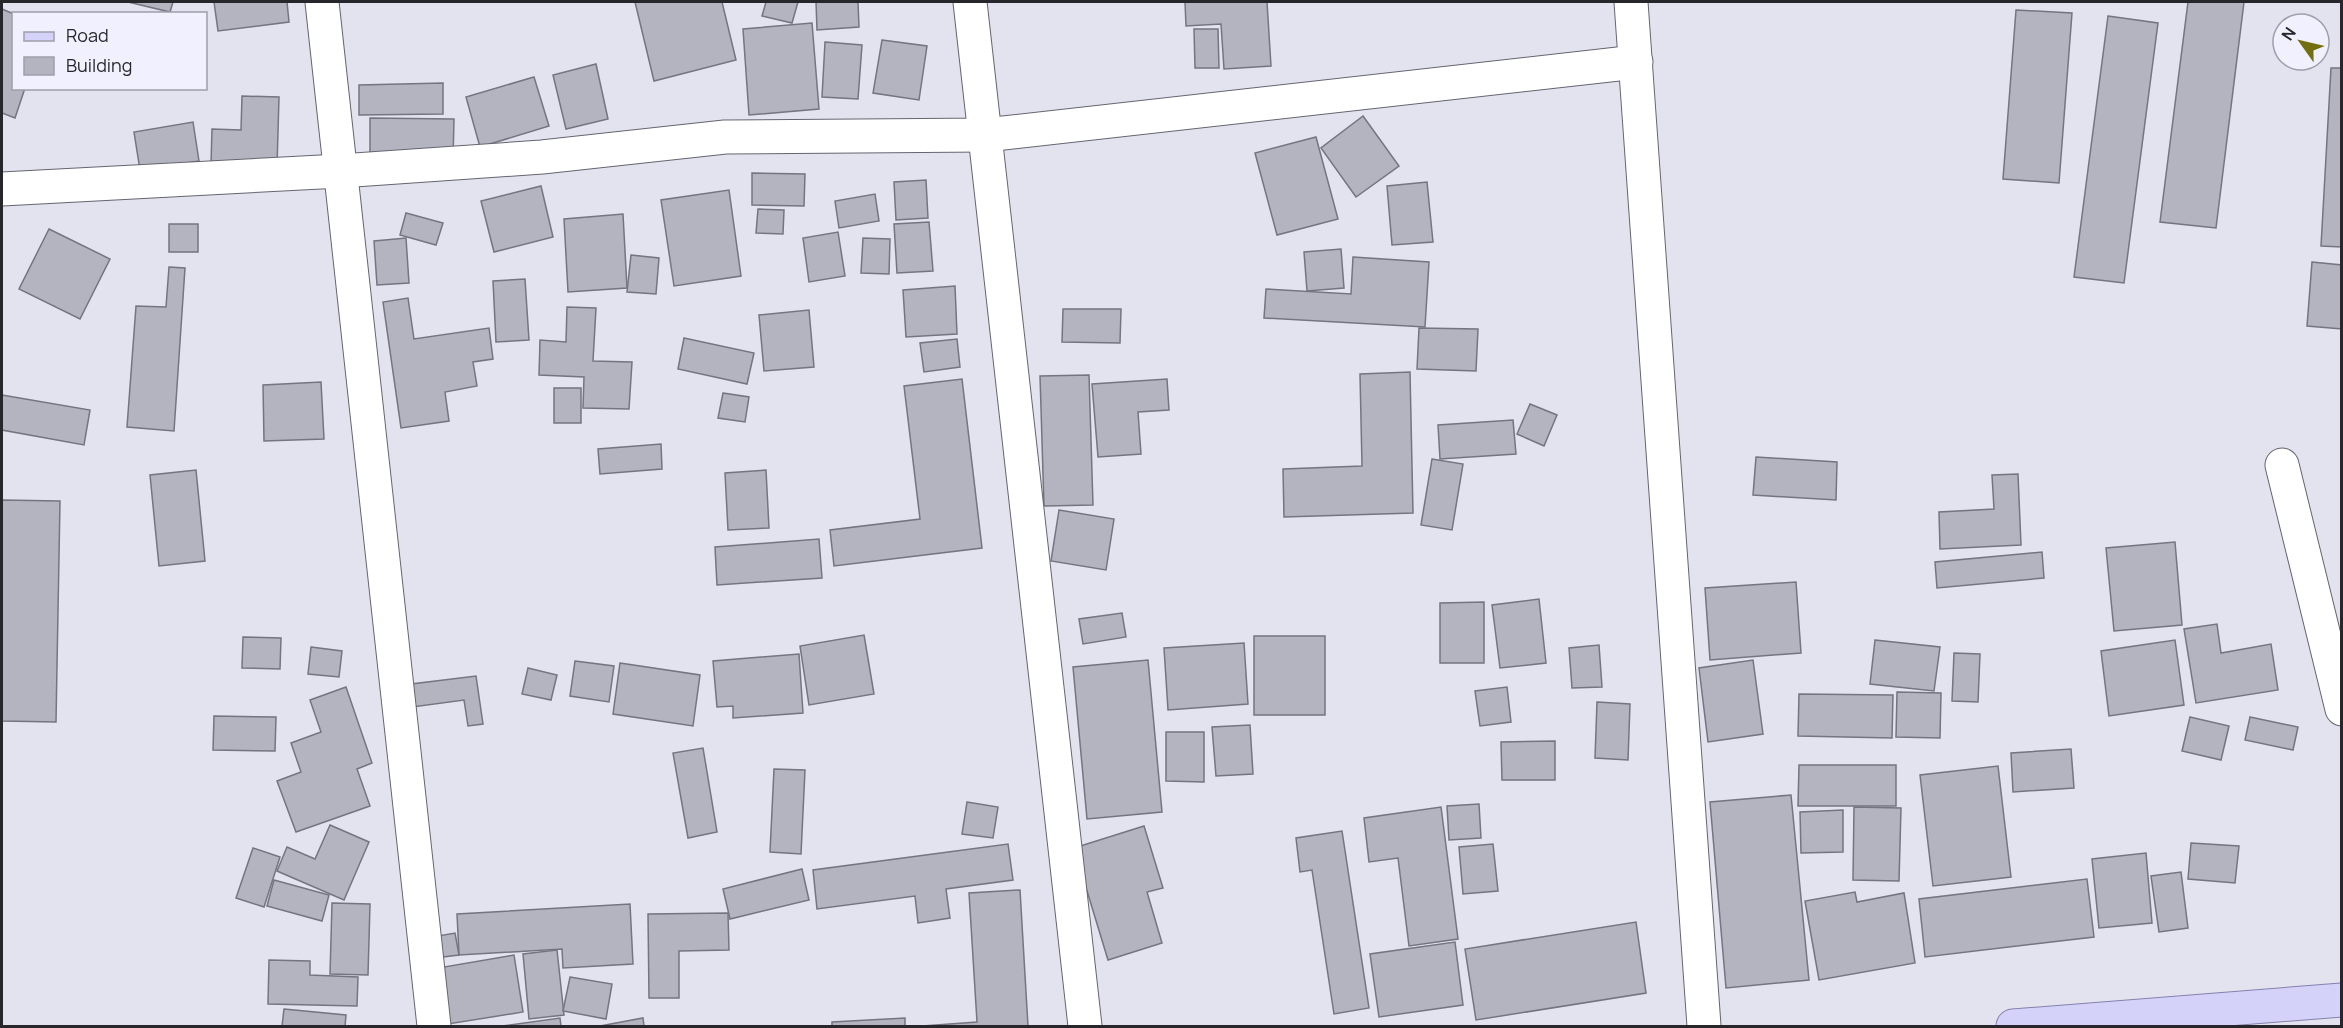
<svg xmlns="http://www.w3.org/2000/svg" width="2343" height="1028" font-family="Manrope,sans-serif">
  <rect width="100%" height="100%" fill="#e3e3f0"/>
  <g fill="#b4b3c0" stroke="#757480" stroke-width="1.5">
    <path d="M128 2H173L170 12Z"/>
    <path d="M214 2H287L289 22 218 31Z"/>
    <path d="M635 2H722L736 60 654 81Z"/>
    <path d="M766 2H798L792 23 762 16Z"/>
    <path d="M816 2H858L859 27 817 30Z"/>
    <path d="M1185 2H1267L1271 66 1224 69 1221 24 1186 26Z"/>
    <path d="M2188 2H2244L2216 228 2160 222Z"/>
    <path d="M2 9 14 14V88H25L15 118 2 113Z"/>
    <path d="M2016 10 2072 13 2059 183 2003 179Z"/>
    <path d="M2108 16 2158 23 2124 283 2074 277Z"/>
    <path d="M812 23 819 109 749 115 743 29Z"/>
    <path d="M1194 29H1218L1219 68H1195Z"/>
    <path d="M882 40 927 46 919 100 873 93Z"/>
    <path d="M825 42 862 45 858 99 822 97Z"/>
    <path d="M596 64 608 119 566 129 553 75Z"/>
    <path d="M2331 68H2342V247L2321 246Z"/>
    <path d="M534 77 549 126 480 147 466 97Z"/>
    <path d="M443 83V114L359 115V85Z"/>
    <path d="M242 96 279 97 277 167 211 164 212 129 241 130Z"/>
    <path d="M1363 116 1399 166 1356 197 1321 148Z"/>
    <path d="M370 118 454 119 453 160 370 159Z"/>
    <path d="M193 122 199 161 140 170 134 132Z"/>
    <path d="M1316 137 1338 219 1277 235 1255 153Z"/>
    <path d="M752 173 805 174 804 206 752 205Z"/>
    <path d="M926 180 928 218 896 220 894 182Z"/>
    <path d="M1427 182 1433 242 1392 245 1387 186Z"/>
    <path d="M541 186 553 237 494 252 481 201Z"/>
    <path d="M729 190 741 276 674 286 661 200Z"/>
    <path d="M875 194 879 221 839 228 835 201Z"/>
    <path d="M758 209 784 210 783 234 756 233Z"/>
    <path d="M406 213 443 223 436 245 400 235Z"/>
    <path d="M623 214 627 288 568 292 564 219Z"/>
    <path d="M929 222 933 271 897 273 894 224Z"/>
    <rect x="169" y="224" width="29" height="28"/>
    <path d="M49 229 110 259 80 319 19 289Z"/>
    <path d="M838 232 845 276 809 282 803 238Z"/>
    <path d="M406 238 409 283 377 285 374 241Z"/>
    <path d="M863 238 890 239 889 274 861 273Z"/>
    <path d="M1341 249 1344 288 1307 291 1304 252Z"/>
    <path d="M631 255 659 258 656 294 627 292Z"/>
    <path d="M1353 257 1429 262 1425 327 1264 318 1266 289 1351 294Z"/>
    <path d="M2312 262 2342 265V329L2307 326Z"/>
    <path d="M169 267 185 268 174 431 127 427 136 306 166 307Z"/>
    <path d="M525 279 529 340 496 342 493 281Z"/>
    <path d="M955 286 957 334 906 337 903 290Z"/>
    <path d="M408 298 414 339 489 328 493 359 473 362 477 386 445 392 449 421 401 428 383 302Z"/>
    <path d="M567 307 596 308 593 361 632 362 629 409 583 408 584 377 539 375 540 340 566 342Z"/>
    <path d="M1063 309H1121L1120 343 1062 342Z"/>
    <path d="M809 310 814 367 764 371 759 315Z"/>
    <path d="M1419 328 1478 329 1476 371 1417 369Z"/>
    <path d="M684 338 754 353 747 384 678 369Z"/>
    <path d="M957 339 960 367 924 372 920 343Z"/>
    <path d="M1410 372 1413 513 1284 517 1283 469 1362 466 1360 374Z"/>
    <path d="M1089 375 1093 505 1044 506 1040 376Z"/>
    <path d="M962 379 982 548 834 566 830 530 920 519 904 386Z"/>
    <path d="M1167 379 1169 410 1138 412 1141 454 1098 457 1092 384Z"/>
    <path d="M321 382 324 439 264 441 263 385Z"/>
    <rect x="554" y="388" width="27" height="35"/>
    <path d="M723 393 749 397 745 422 718 418Z"/>
    <path d="M2 395 90 410 84 445 2 430Z"/>
    <path d="M1530 404 1557 415 1544 446 1517 434Z"/>
    <path d="M1513 420 1516 454 1440 459 1438 425Z"/>
    <path d="M661 444 662 469 600 474 598 449Z"/>
    <path d="M1756 457 1837 462 1836 500 1753 495Z"/>
    <path d="M1432 459 1463 464 1452 530 1421 525Z"/>
    <path d="M196 470 205 561 159 566 150 475Z"/>
    <path d="M766 470 769 528 728 530 725 473Z"/>
    <path d="M2018 474 2021 545 1940 549 1939 512 1994 509 1992 475Z"/>
    <path d="M2 500 60 501 56 722 2 721Z"/>
    <path d="M1059 510 1114 519 1106 570 1051 561Z"/>
    <path d="M819 539 822 578 717 585 715 547Z"/>
    <path d="M2175 542 2182 625 2114 631 2106 548Z"/>
    <path d="M2042 552 2044 578 1937 588 1935 562Z"/>
    <path d="M1796 582 1801 653 1710 660 1705 588Z"/>
    <path d="M1539 599 1546 663 1500 668 1492 605Z"/>
    <path d="M1484 602V663H1440V603Z"/>
    <path d="M1122 613 1126 637 1083 644 1079 619Z"/>
    <path d="M2217 624 2221 653 2271 644 2278 690 2196 703 2184 629Z"/>
    <path d="M864 635 874 694 809 705 800 646Z"/>
    <rect x="1254" y="636" width="71" height="79"/>
    <path d="M243 637 281 638 280 669 242 668Z"/>
    <path d="M1875 640 1940 647 1934 691 1870 684Z"/>
    <path d="M2175 640 2184 705 2109 716 2101 651Z"/>
    <path d="M1244 643 1248 704 1168 710 1164 648Z"/>
    <path d="M1599 645 1602 687 1572 688 1569 648Z"/>
    <path d="M311 647 342 651 339 677 308 674Z"/>
    <path d="M1954 653 1980 654 1978 702 1952 701Z"/>
    <path d="M799 654 803 713 733 718V706L717 707 713 661Z"/>
    <path d="M1148 660 1162 812 1087 819 1073 667Z"/>
    <path d="M1753 660 1763 734 1708 742 1699 668Z"/>
    <path d="M575 661 614 666 609 702 570 696Z"/>
    <path d="M620 663 700 675 693 726 613 714Z"/>
    <path d="M528 668 557 675 551 700 522 694Z"/>
    <path d="M476 676 483 724 468 726 464 700 405 708 403 685Z"/>
    <path d="M346 687 372 763 357 769 370 806 296 832 277 781 301 772 291 743 321 732 310 700Z"/>
    <path d="M1507 687 1511 722 1480 726 1475 691Z"/>
    <path d="M1897 692 1941 693 1940 738 1896 737Z"/>
    <path d="M1799 694 1893 695 1892 738 1798 736Z"/>
    <path d="M1597 702 1630 704 1628 760 1595 758Z"/>
    <path d="M214 716 276 717 275 751 213 750Z"/>
    <path d="M2190 717 2229 726 2221 760 2182 751Z"/>
    <path d="M2250 717 2298 727 2293 750 2245 740Z"/>
    <path d="M1250 725 1253 774 1216 776 1212 727Z"/>
    <path d="M1166 732H1204V782L1166 781Z"/>
    <path d="M1555 741V780H1502L1501 742Z"/>
    <path d="M703 748 717 832 688 838 673 753Z"/>
    <path d="M2071 749 2074 788 2013 792 2011 753Z"/>
    <path d="M1799 765H1896V806H1798Z"/>
    <path d="M1998 766 2011 877 1933 886 1920 775Z"/>
    <path d="M774 769 805 770 801 854 770 852Z"/>
    <path d="M1791 795 1809 980 1726 988 1710 802Z"/>
    <path d="M967 802 998 807 993 838 962 834Z"/>
    <path d="M1479 804 1481 838 1449 840 1447 806Z"/>
    <path d="M1441 807 1458 939 1409 946 1398 858 1369 862 1364 818Z"/>
    <path d="M1854 807 1901 808 1899 881 1853 880Z"/>
    <path d="M1843 810V852L1801 853 1800 812Z"/>
    <path d="M330 825 369 842 344 900 277 871 287 847 315 859Z"/>
    <path d="M1144 826 1163 888 1147 892 1162 943 1108 960 1074 848Z"/>
    <path d="M1342 831 1369 1008 1334 1014 1312 870 1300 872 1296 838Z"/>
    <path d="M2191 843 2239 846 2235 883 2188 879Z"/>
    <path d="M1008 844 1013 880 946 889 950 918 918 923 915 896 817 909 813 870Z"/>
    <path d="M1493 844 1498 891 1463 894 1459 847Z"/>
    <path d="M253 848 280 857 264 907 236 898Z"/>
    <path d="M2146 853 2152 923 2099 928 2092 859Z"/>
    <path d="M802 869 809 900 730 919 723 889Z"/>
    <path d="M2181 872 2188 928 2159 932 2151 876Z"/>
    <path d="M2087 879 2094 937 1925 957 1919 899Z"/>
    <path d="M274 880 329 895 322 921 267 906Z"/>
    <path d="M1020 890 1028 1026H922L977 1022 969 893Z"/>
    <path d="M1855 892 1857 902 1904 893 1915 963 1819 980 1805 901Z"/>
    <path d="M332 903 370 904 368 975 330 974Z"/>
    <path d="M630 904 633 964 563 968 562 949 459 955 457 914Z"/>
    <path d="M728 913 729 950 679 951V998H649L648 914Z"/>
    <path d="M1636 922 1646 993 1476 1020 1465 949Z"/>
    <path d="M455 933 459 955 435 958 432 937Z"/>
    <path d="M1455 942 1463 1005 1379 1017 1370 954Z"/>
    <path d="M557 950 564 1015 529 1019 523 954Z"/>
    <path d="M514 955 523 1012 448 1024 438 968Z"/>
    <path d="M269 960 310 961V975L358 977 357 1006 268 1004Z"/>
    <path d="M570 977 612 984 606 1019 563 1011Z"/>
    <path d="M284 1009 346 1015 345 1026H282Z"/>
    <path d="M560 1018 561 1026H502Z"/>
    <path d="M643 1018 644 1026H600Z"/>
    <path d="M905 1018V1026H832V1022Z"/>
  </g>
  <g fill="none" stroke-linecap="round" stroke-linejoin="round">
    <g stroke="#656571" stroke-width="35">
      <g id="minor">
        <path d="M322 2 434 1026"/>
        <path d="M970 2 1085 1026"/>
        <path d="M1631 2 1704 1026"/>
        <path d="M2 189 340 171 542 157 725 137 985 135 1636 62"/>
        <path d="M2282 465 2342 709"/>
      </g>
    </g>
    <g stroke="#8482ad" stroke-width="35">
      <path id="major" d="M2013 1026 2342 1000"/>
    </g>
    <use href="#minor" stroke="#fff" stroke-width="33"/>
    <use href="#major" stroke="#d4d2f8" stroke-width="33"/>
  </g>
  <rect width="2343" height="1028" fill="none" stroke="#26262b" stroke-width="6"/>
  <rect x="12" y="12" width="195" height="78" fill="#f0f0fe" stroke="#9f9faa" stroke-width="1.5"/>
  <rect x="24" y="32" width="30" height="9" fill="#d4d2f8" stroke="#9f9faa" stroke-width="1.5"/>
  <text x="66" y="42" font-size="18" fill="#26262b">Road</text>
  <rect x="24" y="57" width="30" height="18" fill="#b4b3c0" stroke="#9f9faa" stroke-width="1.5"/>
  <text x="66" y="72" font-size="18" fill="#26262b">Building</text>
  <g transform="translate(2301 42) rotate(304)"><circle r="28" fill="#f0f0fe" stroke="#9f9faa" stroke-width="1.5"/>
  <path d="M0-4.5L10 22L0 15L-10 22Z" fill="#736f10"/>
  <text y="-9" font-size="16" font-weight="bold" text-anchor="middle" fill="#26262b">N</text>
  </g>
</svg>
